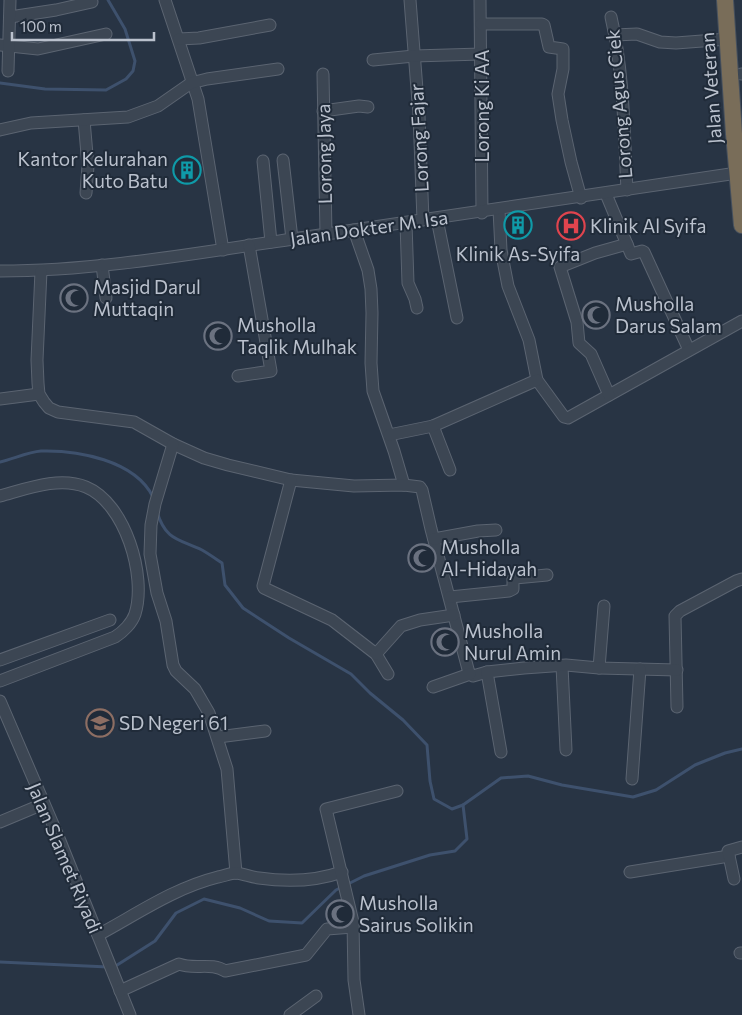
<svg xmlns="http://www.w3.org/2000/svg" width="742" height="1015" font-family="Commissioner,sans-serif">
  <rect width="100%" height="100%" fill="#283444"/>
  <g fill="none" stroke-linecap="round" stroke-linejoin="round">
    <g stroke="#3e516d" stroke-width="3">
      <path d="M0 83 45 89 106 90 126 79 133 71 135 61 125 29 108 0"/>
      <path d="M0 462C13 459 28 452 41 451 77 450 135 460 153 497"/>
      <path d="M157 512C166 541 179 539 202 550 209 554 216 559 222 563L225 585 243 608 289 638 351 674 370 693 403 720 427 745 430 781 434 799 452 809 463 805"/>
      <path d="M348 884 364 876 430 855 455 851 467 839 463 805 501 778 528 776 562 785 633 797 656 790 695 765 725 753 742 749"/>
      <path d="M0 962 108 967"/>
      <path d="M114 967 155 941 176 913 204 899 240 908 269 921 302 923 336 890 342 887"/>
    </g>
    <g stroke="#5b6471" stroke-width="13">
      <g id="minor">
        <path d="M165 0 198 99 223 250"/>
        <path d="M410 0 419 115 423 220"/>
        <path d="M480 0 482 213"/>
        <path d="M10 17 56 10 92 2"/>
        <path d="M611 17C624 73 624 133 627 190"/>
        <path d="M481 24H542L544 25 549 47 563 49V69L558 94 562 120 571 162 581 198"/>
        <path d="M615 35 637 34 660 42 676 43 728 39"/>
        <path d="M179 39 199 38 270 25"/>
        <path d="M0 45 38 49 106 34"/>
        <path d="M373 60 414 56 481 54"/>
        <path d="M8 71 10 0"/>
        <path d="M323 74 326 234"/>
        <path d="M741 74H742"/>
        <path d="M323 111 359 106 368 107"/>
        <path d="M84 120 88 166 86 193"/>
        <path d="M0 130 31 123 128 117 158 106 191 83 207 79 278 69"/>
        <path d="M283 160 292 239"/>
        <path d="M263 161 271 242"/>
        <path d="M606 194 631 254 642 251 644 252 689 350"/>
        <path d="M499 210 501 250 508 286 529 340 537 380 564 417 568 418 742 321"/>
        <path d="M437 219 457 318"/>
        <path d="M406 223 408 283 415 299 417 308"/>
        <path d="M354 230 368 270 371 289 372 313 371 363 373 391 394 451 404 485"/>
        <path d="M102 265 106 298"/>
        <path d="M0 271C98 271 196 253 293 239 441 218 589 196 737 173"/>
        <path d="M41 271 37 360 38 383 39 394 44 402 49 408 58 412 134 422 173 444 204 458 228 465 291 480 354 486 404 485 420 487 422 490 431 529 469 673 473 676 487 672"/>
        <path d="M238 376 271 371 249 245"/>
        <path d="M609 395 591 354 579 343 577 322 560 267 595 253 627 244"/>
        <path d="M0 399 39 394"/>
        <path d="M433 426 450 470"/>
        <path d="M389 435 433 426 537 380"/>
        <path d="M173 444 155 504 151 525 150 554 157 593 166 621 173 665 176 671 195 689 209 713 227 769 236 873"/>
        <path d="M291 480 263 586 264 588 332 620 376 654 388 674"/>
        <path d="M0 496C26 489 59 476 86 487 125 503 147 576 135 614 132 623 123 632 115 637L0 681"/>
        <path d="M434 539 478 531 496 530"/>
        <path d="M450 597 509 591 513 589V579L515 578 547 575"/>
        <path d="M376 654 401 626 420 620 454 615"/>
        <path d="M0 660 110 620"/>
        <path d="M562 666 566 750"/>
        <path d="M599 668 604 606"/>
        <path d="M433 687 470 674"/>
        <path d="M0 701 58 836 130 1015"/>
        <path d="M677 707 675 616 680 611 736 581 742 579"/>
        <path d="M218 737 265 731"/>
        <path d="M501 752 487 672 524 668 566 665 599 668 677 670"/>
        <path d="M632 779 640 669"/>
        <path d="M0 822 43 804"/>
        <path d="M630 872 729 856"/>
        <path d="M734 879 728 851 742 847"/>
        <path d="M98 935C137 914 174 888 218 877 224 876 231 873 236 873 244 874 251 877 259 878 286 882 316 881 342 872"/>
        <path d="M740 953H742"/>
        <path d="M120 991 179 964C194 970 212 962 225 971L306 955 327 929 353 927"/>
        <path d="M290 1015 316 996"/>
        <path d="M359 1015 354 980 353 922 326 809 397 791"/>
      </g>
    </g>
    <g stroke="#47515e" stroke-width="18">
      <path id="highway" d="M725 0 734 134 742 225"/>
    </g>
    <use href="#minor" stroke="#3c4653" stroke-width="11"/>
    <use href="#highway" stroke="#796d59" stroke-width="16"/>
  </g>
  <defs>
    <g id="building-ring" transform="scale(1.4375)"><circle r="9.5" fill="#202b39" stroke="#0f9aa8" stroke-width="1.5"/><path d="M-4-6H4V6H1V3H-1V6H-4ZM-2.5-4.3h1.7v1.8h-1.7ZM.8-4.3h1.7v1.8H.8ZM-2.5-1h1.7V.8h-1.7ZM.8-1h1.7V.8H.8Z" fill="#0f9aa8"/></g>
    <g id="hospital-ring" transform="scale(1.4375)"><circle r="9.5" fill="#202b39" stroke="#e0444e" stroke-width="1.5"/><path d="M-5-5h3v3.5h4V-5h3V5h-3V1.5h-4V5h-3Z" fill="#e0444e"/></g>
    <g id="mosque-ring" transform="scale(1.4375)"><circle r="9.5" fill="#202b39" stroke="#6b7280" stroke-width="1.5"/><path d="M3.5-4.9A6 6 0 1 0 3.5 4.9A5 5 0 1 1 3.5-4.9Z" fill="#6b7280"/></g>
    <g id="school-ring" transform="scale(1.4375)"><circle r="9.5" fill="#202b39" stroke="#8d6e63" stroke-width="1.5"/><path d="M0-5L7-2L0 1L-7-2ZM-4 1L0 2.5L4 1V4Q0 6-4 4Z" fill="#8d6e63"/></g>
  </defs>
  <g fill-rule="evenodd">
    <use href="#building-ring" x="187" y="170"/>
    <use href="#building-ring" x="518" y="225"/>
    <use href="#hospital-ring" x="571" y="226"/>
    <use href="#mosque-ring" x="74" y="298"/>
    <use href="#mosque-ring" x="596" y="315"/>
    <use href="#mosque-ring" x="218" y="336"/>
    <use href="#mosque-ring" x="422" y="558"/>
    <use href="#mosque-ring" x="445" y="642"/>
    <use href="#school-ring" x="100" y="723"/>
    <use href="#mosque-ring" x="340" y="914"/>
  </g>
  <g text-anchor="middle" stroke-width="4" stroke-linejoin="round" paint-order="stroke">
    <g font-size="19" fill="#bac1cd" stroke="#202b39">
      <text transform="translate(711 88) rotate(-94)" y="7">Jalan Veteran</text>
      <text transform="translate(619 104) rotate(-95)" y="7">Lorong Agus Ciek</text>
      <text transform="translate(482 106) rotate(-90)" y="7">Lorong Ki AA</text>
      <text transform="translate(419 138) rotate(-93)" y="7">Lorong Fajar</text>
      <text transform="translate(324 154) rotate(-91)" y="7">Lorong Jaya</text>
      <text transform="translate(369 228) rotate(-8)" y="7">Jalan Dokter M. Isa</text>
      <text transform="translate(65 858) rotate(67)" y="7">Jalan Slamet Riyadi</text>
    </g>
    <g font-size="19" fill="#bac1cd" stroke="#202b39" text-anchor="start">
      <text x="168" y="166" text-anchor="end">Kantor Kelurahan<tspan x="168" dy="22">Kuto Batu</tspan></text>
      <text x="590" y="233">Klinik Al Syifa</text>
      <text x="518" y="261" text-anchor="middle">Klinik As-Syifa</text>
      <text x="93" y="294">Masjid Darul<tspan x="93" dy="22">Muttaqin</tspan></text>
      <text x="615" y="311">Musholla<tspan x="615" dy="22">Darus Salam</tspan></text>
      <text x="237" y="332">Musholla<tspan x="237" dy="22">Taqlik Mulhak</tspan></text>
      <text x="441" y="554">Musholla<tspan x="441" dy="22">Al-Hidayah</tspan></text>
      <text x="464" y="638">Musholla<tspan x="464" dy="22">Nurul Amin</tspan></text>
      <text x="119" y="730">SD Negeri 61</text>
      <text x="359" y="910">Musholla<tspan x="359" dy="22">Sairus Solikin</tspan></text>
    </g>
  </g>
  <path d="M12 32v8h142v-8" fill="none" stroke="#bac1cd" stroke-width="2.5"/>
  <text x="20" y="32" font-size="15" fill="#bac1cd" stroke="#202b39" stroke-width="4" paint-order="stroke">100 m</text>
</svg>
